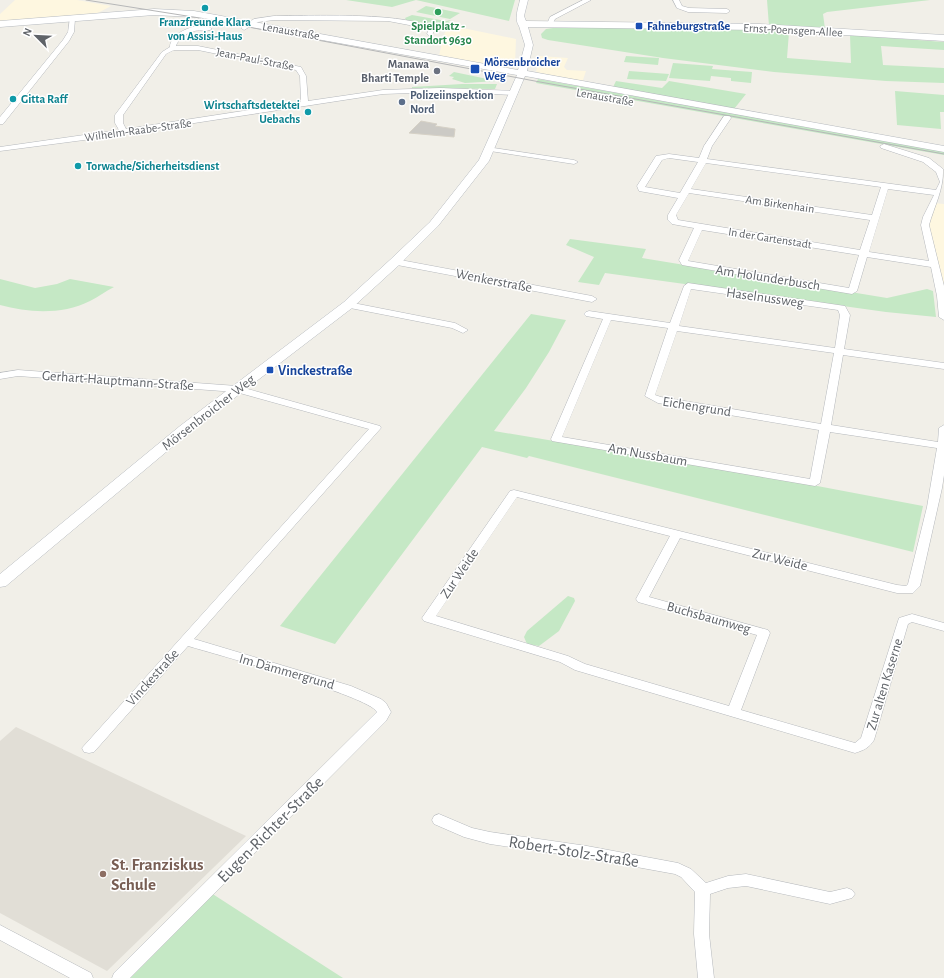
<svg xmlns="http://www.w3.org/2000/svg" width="944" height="978" font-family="'Alegreya Sans',sans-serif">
  <rect width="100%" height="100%" fill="#f1efe8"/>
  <g fill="#fef7e0">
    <path d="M15 0H77L111 6 92 16 0 22V14Z"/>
    <path d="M448 25 516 39 515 64 507 68 439 56 443 37Z"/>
    <path d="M540 56 568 58 564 67 567 70 586 71 582 83 543 75 536 72Z"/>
    <path d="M934 203 944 204V293L927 231Z"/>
  </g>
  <path fill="#e1ded6" d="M16 727 246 836 107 971 0 913V741Z"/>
  <g fill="#c5e8c5">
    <path d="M346 0H515L509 21 416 0 392 7Z"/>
    <path d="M767 0H930L827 12 823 14 825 29 769 26Z"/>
    <path d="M426 6 460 13 450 19 416 12Z"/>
    <path d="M412 15 446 21 451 20 448 22 460 25 457 26 449 25 441 28 406 20 405 18Z"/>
    <path d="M605 27 727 29 789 32 787 58 851 63 850 35 944 42V50L881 46 883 65 944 68V83L886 81 774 72 663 58 548 40 542 38 541 34 546 29 553 28Z"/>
    <path d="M626 56 659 58 658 65 624 62Z"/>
    <path d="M673 63 713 66 712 69 752 72 751 83 731 81V78L711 76 710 81 669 78Z"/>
    <path d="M629 71 669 74 666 81 627 79Z"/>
    <path d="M454 72 497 81 465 83 452 79 454 77 449 76Z"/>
    <path d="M538 79 944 151V155L536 83Z"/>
    <path d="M616 81 662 88 669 81 746 94 734 109 613 87Z"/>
    <path d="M462 84H497L495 89H494L412 88V87Z"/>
    <path d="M895 91 944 95V112H940L941 129 897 125Z"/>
    <path d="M570 239 646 249 642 258 887 298 927 289 933 291 936 317 886 312 605 273 599 285 578 282 594 257 566 245Z"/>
    <path d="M0 279 35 288 57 284 70 279 114 287C106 291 98 297 90 301 62 315 29 313 0 305Z"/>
    <path d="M531 314 566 320 549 352 526 388 494 431 775 478 923 506 913 552 529 456 527 458 482 447 335 644 280 626Z"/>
    <path d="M568 596 574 598 575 601 559 631 539 646 527 644 524 637 527 631Z"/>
    <path d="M208 891 343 978H121Z"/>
  </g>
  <path fill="#cccac5" stroke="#d6d1c6" d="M421 121 437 124 435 126 455 129 454 137 409 133Z"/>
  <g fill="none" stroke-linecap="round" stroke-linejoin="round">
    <g stroke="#b5b8bc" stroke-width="1">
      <g id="street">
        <path d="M583 0H591L555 19 552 25 547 24 550 17Z"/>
        <path d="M673 0H679L682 6 689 8 727 9 730 11 727 13 688 12 677 8Z"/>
        <path d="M274 16C303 16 418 11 434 31L432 35 430 36 427 34 428 31 425 28 388 21 274 20 258 22 244 30 241 28 254 19Z"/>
        <path d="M70 18 75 19 74 32 69 41 3 124H0V117L63 40 68 32Z"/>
        <path d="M198 26 209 27 212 29C204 34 196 25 182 38 179 41 177 42 176 46H198L301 67 306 76 308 101 383 90 440 88 514 91 518 93 514 95 440 92 383 94 84 140 0 151V147L119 130 115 123V115L162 52 170 47C170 35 188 27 198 26ZM174 50H198L296 70 300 76 301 102 126 129 123 123V115L166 54Z"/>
        <path d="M724 116H730L731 118 712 146 707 159 936 190 940 182 936 172 923 162 881 148 880 146 884 144 929 158 943 169C944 189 934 207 929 225L944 286V320L939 317 937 296 931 267 867 257 857 291 852 294 682 265 679 260 694 228 672 224 668 220V215L678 198 639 191 637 186 656 156 669 154 699 158 704 146ZM669 158 698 162 680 193 645 187 662 160ZM706 163 881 187 872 215 691 189ZM888 189 934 195 923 217 921 225 929 261 869 252ZM689 193 870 220 860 250 678 220 676 215ZM702 230 859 255 849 288 688 261Z"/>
        <path d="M487 147 574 160 578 162 574 164 490 151 486 149Z"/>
        <path d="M395 259 592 296 597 299 592 302 392 264 391 262Z"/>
        <path d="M688 283 845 306 850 315 844 349 944 363V369L843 355 831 425 938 442 939 428 944 425V475L942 488 920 586 913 593H897L680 538 649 597 768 630 770 633 741 710 855 743 861 738 899 618 912 614 944 623V631L912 622 908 624 874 740C869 748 864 750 855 753L575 670 560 662 424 621 422 618 510 491 514 490 897 585 906 586 908 584 927 507 937 448 830 432 820 483 815 486 552 441 551 439 603 319 586 316 584 314 586 312 589 311 670 323 684 286ZM691 289 838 310 840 315 835 348 679 326ZM611 320 668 328 645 396 658 403 819 430 810 479 562 437ZM677 331 834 353 821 424 661 397 655 395ZM517 497 670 536 636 599 638 602 757 635 729 706 585 664 568 656 436 616Z"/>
        <path d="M348 302 455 323 468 330 463 333 452 328 345 307 343 305Z"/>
        <path d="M18 370 237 386 380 426 381 428 194 639 351 686 381 699 386 703 391 712 386 721 130 978H112L114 973 377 712C369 696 215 654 188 646L94 752 89 753 84 752 82 748 369 429 236 392 18 376 0 379V373Z"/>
        <path d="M439 814 472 828 490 832 587 846 678 863 691 869 706 883 728 876 746 874 830 892 847 888 852 890 855 894 852 898 830 904 746 886 728 888 710 894 709 934 714 978H698L694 934 695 892 681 877 675 874 587 858 490 844 464 837 434 824 432 820 434 816Z"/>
        <path d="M0 925 91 973 93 978H70L0 940Z"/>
      </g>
    </g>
    <g stroke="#b6babf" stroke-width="1">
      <path id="secondary" d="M520 0H528L524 16 526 21 760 24 944 35V41L760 30 528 27 533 45 527 71 944 146V152L525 76 489 161 438 226 399 265 352 308 190 432 6 586 0 587V574L180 426 344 302 391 259 430 222 479 160 517 75 194 17 154 15 0 27V21L154 9 194 11 518 70 525 45 519 26C514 19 518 9 520 0Z"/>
    </g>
    <use href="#street" fill="#fff" fill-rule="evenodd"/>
    <use href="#secondary" fill="#fff" fill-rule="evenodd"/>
    <path stroke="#b6b7b8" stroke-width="1" d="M86 0 206 19 540 82 944 154"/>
  </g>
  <g fill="#0f9aa8" stroke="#fff" stroke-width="1.5">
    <circle cx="205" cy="8" r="4"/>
    <circle cx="13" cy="99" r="4"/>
    <circle cx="308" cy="112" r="4"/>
    <circle cx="78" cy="166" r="4"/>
  </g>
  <circle fill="#2e9e5b" stroke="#fff" stroke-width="1.5" cx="438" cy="12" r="4"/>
  <g fill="#1a4fb4" stroke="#fff" stroke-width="1.5">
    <rect x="635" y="22" width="8" height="8" rx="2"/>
    <rect x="470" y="64" width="10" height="10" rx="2"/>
    <rect x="266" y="366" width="8" height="8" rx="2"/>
  </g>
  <circle fill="#6b7280" stroke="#fff" stroke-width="1.5" cx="437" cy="71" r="4"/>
  <circle fill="#5c6f8a" stroke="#fff" stroke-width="1.5" cx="402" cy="102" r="4"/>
  <circle fill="#8d6e63" stroke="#fff" stroke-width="1.5" cx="103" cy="874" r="4"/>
  <g text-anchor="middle" stroke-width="3" stroke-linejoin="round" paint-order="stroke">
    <g font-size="12" font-weight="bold" fill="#0d838f" stroke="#fff" text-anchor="start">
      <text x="205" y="26" text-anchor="middle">Franzfreunde Klara<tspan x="205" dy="14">von Assisi-Haus</tspan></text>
      <text x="21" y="103">Gitta Raff</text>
      <text x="300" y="109" text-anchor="end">Wirtschaftsdetektei<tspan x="300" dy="14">Uebachs</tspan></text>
      <text x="86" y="170">Torwache/Sicherheitsdienst</text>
    </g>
    <g font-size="12" font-weight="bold" fill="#27864d" stroke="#fff">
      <text x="438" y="30">Spielplatz -<tspan x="438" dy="14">Standort 9630</tspan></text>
    </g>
    <g font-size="12" font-weight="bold" fill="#164399" stroke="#fff" text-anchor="start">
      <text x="647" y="30">Fahneburgstraße</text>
      <text x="484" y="66">Mörsenbroicher<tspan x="484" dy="14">Weg</tspan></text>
    </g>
    <g font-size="12" fill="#5f6368" stroke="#fff">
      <text transform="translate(793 30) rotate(3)" y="4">Ernst-Poensgen-Allee</text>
      <text transform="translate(291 31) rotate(10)" y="4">Lenaustraße</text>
      <text transform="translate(255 59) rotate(11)" y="4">Jean-Paul-Straße</text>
      <text transform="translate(605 97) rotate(10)" y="4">Lenaustraße</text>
      <text transform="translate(138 130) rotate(-8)" y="4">Wilhelm-Raabe-Straße</text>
      <text transform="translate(780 204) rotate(8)" y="4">Am Birkenhain</text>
      <text transform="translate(770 238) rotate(9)" y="4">In der Gartenstadt</text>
    </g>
    <g font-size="12" font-weight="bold" fill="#5b616d" stroke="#fff" text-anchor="end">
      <text x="429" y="68">Manawa<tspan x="429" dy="14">Bharti Temple</tspan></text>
    </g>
    <g font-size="12" font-weight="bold" fill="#4e5e75" stroke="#fff" text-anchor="start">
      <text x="410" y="99">Polizeiinspektion<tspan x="410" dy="14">Nord</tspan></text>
    </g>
    <g font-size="14" fill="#5f6368" stroke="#fff">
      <text transform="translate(768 277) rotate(9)" y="5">Am Holunderbusch</text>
      <text transform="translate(494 280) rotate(11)" y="5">Wenkerstraße</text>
      <text transform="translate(765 297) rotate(8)" y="5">Haselnussweg</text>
      <text transform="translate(118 380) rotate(4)" y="5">Gerhart-Hauptmann-Straße</text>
      <text transform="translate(697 406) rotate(9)" y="5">Eichengrund</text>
      <text transform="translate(208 412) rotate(-38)" y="5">Mörsenbroicher Weg</text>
      <text transform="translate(648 454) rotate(10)" y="5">Am Nussbaum</text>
      <text transform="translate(780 559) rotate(14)" y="5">Zur Weide</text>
      <text transform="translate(459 573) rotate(-56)" y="5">Zur Weide</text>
      <text transform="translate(709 617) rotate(16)" y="5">Buchsbaumweg</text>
      <text transform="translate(287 671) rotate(16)" y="5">Im Dämmergrund</text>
      <text transform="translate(152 677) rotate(-48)" y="5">Vinckestraße</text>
      <text transform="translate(884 684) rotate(-73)" y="5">Zur alten Kaserne</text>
    </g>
    <g font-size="14" font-weight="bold" fill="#164399" stroke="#fff" text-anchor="start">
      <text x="278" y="375">Vinckestraße</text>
    </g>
    <g font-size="17" fill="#5f6368" stroke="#fff">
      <text transform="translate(270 829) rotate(-45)" y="6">Eugen-Richter-Straße</text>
      <text transform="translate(574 851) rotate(9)" y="6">Robert-Stolz-Straße</text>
    </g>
    <g font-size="17" font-weight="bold" fill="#785e54" stroke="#fff" text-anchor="start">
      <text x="111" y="870">St. Franziskus<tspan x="111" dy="20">Schule</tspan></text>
    </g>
  </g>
  <g transform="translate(36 36) rotate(294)" stroke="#ffffff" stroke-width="3" paint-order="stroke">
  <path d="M0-3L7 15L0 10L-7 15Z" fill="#5f6368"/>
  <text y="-6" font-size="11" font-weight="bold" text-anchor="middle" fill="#5f6368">N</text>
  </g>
</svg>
